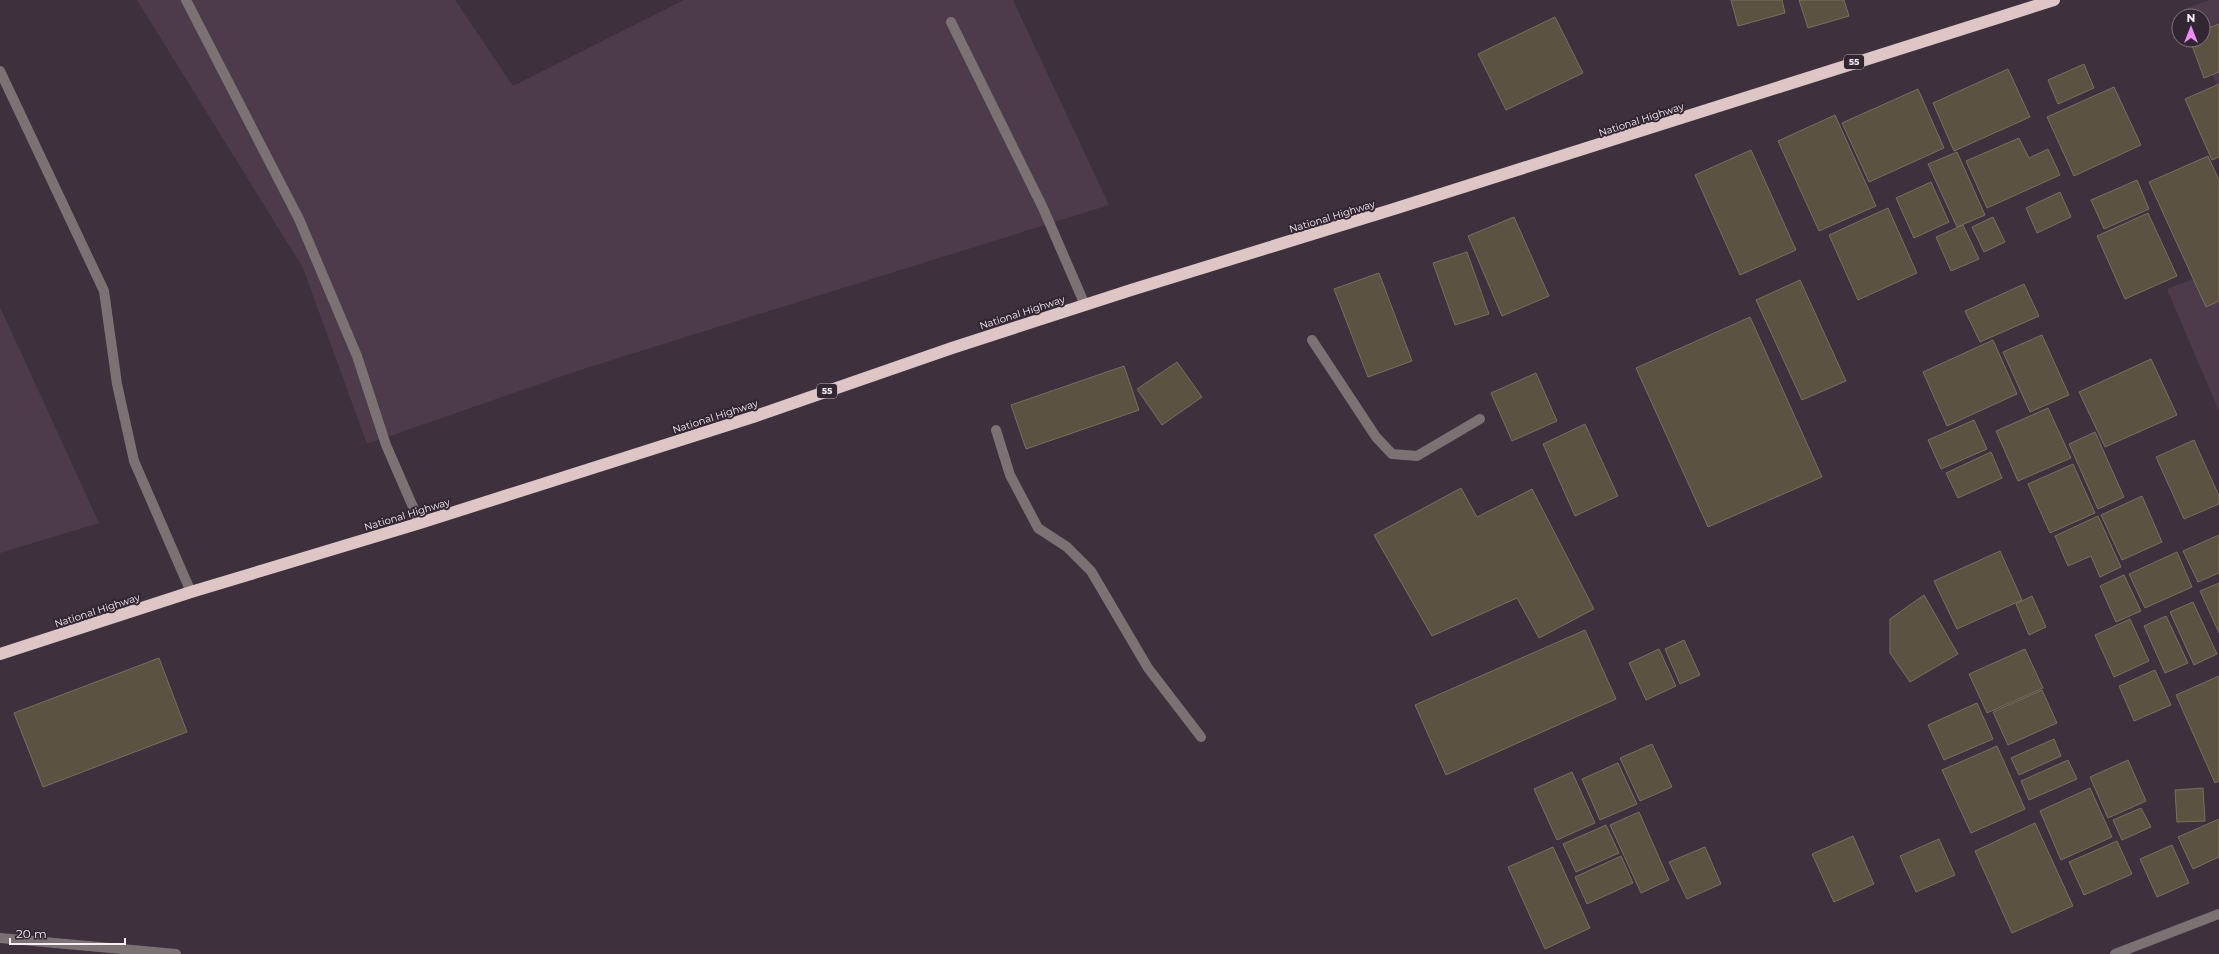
<svg xmlns="http://www.w3.org/2000/svg" width="2219" height="954" font-family="Montserrat,sans-serif">
  <rect width="100%" height="100%" fill="#3e303d"/>
  <g fill="#4d3b4c">
    <path d="M137 0H455L513 86 684 0H1013L1109 205 580 370 367 444 303 268Z"/>
    <path d="M2210 0H2219V90L2197 40H2203V16H2187L2184 9Z"/>
    <path d="M2219 269V411L2167 289Z"/>
    <path d="M0 307 99 523 0 553Z"/>
  </g>
  <g fill="#5c5242" stroke="#7a6f5e">
    <path d="M1731 0H1782L1785 13 1738 26Z"/>
    <path d="M1799 0H1844L1849 16 1808 28Z"/>
    <path d="M1555 17 1583 73 1506 110 1478 54Z"/>
    <path d="M2219 24V72L2204 78 2190 40H2203V30Z"/>
    <path d="M2084 64 2094 88 2058 104 2048 80Z"/>
    <path d="M2008 69 2030 117 1954 151 1933 103Z"/>
    <path d="M2219 84V157L2212 160 2185 99Z"/>
    <path d="M2114 87 2141 145 2074 176 2047 117Z"/>
    <path d="M1918 89 1944 148 1869 182 1842 123Z"/>
    <path d="M1835 115 1876 206 1819 231 1778 141Z"/>
    <path d="M2019 138 2029 158 2048 149 2060 175 1987 208 1966 161Z"/>
    <path d="M1751 150 1796 250 1740 275 1695 175Z"/>
    <path d="M1957 152 1985 215 1957 227 1928 164Z"/>
    <path d="M2208 156 2219 180V301L2206 307 2149 182Z"/>
    <path d="M2137 180 2149 209 2104 229 2091 200Z"/>
    <path d="M1931 182 1949 222 1914 238 1896 198Z"/>
    <path d="M2060 192 2071 217 2037 233 2026 208Z"/>
    <path d="M1888 208 1917 273 1858 300 1829 235Z"/>
    <path d="M2148 213 2177 276 2125 299 2097 236Z"/>
    <path d="M1514 217 1549 296 1502 316 1468 236Z"/>
    <path d="M1993 217 2005 242 1984 252 1972 227Z"/>
    <path d="M1963 225 1979 259 1951 271 1936 237Z"/>
    <path d="M1467 252 1489 314 1455 325 1433 263Z"/>
    <path d="M1379 273 1412 361 1368 377 1334 289Z"/>
    <path d="M1800 280 1846 381 1802 400 1756 300Z"/>
    <path d="M2024 284 2039 316 1980 342 1965 311Z"/>
    <path d="M1750 317 1822 477 1708 527 1636 368Z"/>
    <path d="M2042 335 2069 395 2030 412 2003 352Z"/>
    <path d="M1993 340 2017 394 1947 426 1923 372Z"/>
    <path d="M2151 359 2177 415 2105 447 2079 392Z"/>
    <path d="M1177 362 1202 397 1162 425 1137 389Z"/>
    <path d="M1124 366 1139 410 1026 449 1011 405Z"/>
    <path d="M1536 373 1557 421 1512 441 1491 393Z"/>
    <path d="M2048 408 2071 458 2018 481 1996 431Z"/>
    <path d="M1974 420 1987 449 1941 469 1928 440Z"/>
    <path d="M1585 424 1618 496 1575 516 1543 444Z"/>
    <path d="M2095 432 2124 497 2098 509 2069 444Z"/>
    <path d="M2194 440 2219 496V504L2184 519 2156 457Z"/>
    <path d="M1991 452 2002 478 1958 498 1946 473Z"/>
    <path d="M2073 464 2095 513 2050 533 2028 484Z"/>
    <path d="M1461 488 1477 517 1532 489 1594 609 1539 638 1517 598 1432 636 1374 535Z"/>
    <path d="M2142 496 2162 542 2122 560 2101 515Z"/>
    <path d="M2098 516 2121 567 2100 577 2091 556 2068 566 2055 536Z"/>
    <path d="M2219 535V573L2198 582 2183 551Z"/>
    <path d="M2000 551 2022 600 1957 629 1934 581Z"/>
    <path d="M2177 552 2192 587 2145 608 2129 574Z"/>
    <path d="M2124 575 2141 611 2116 622 2100 586Z"/>
    <path d="M2219 583V633L2200 591Z"/>
    <path d="M1924 595 1958 654 1910 682 1890 653V619Z"/>
    <path d="M2032 596 2046 627 2029 635 2016 604Z"/>
    <path d="M2193 602 2217 654 2194 665 2170 612Z"/>
    <path d="M2166 616 2188 663 2165 673 2144 626Z"/>
    <path d="M2130 619 2149 661 2114 677 2095 635Z"/>
    <path d="M1585 630 1616 699 1446 775 1415 705Z"/>
    <path d="M1684 640 1700 675 1680 684 1665 649Z"/>
    <path d="M1659 649 1676 686 1646 700 1629 663Z"/>
    <path d="M2025 649 2043 688 1987 713 1969 674Z"/>
    <path d="M159 658 187 732 43 787 14 713Z"/>
    <path d="M2155 670 2171 705 2134 721 2119 686Z"/>
    <path d="M2219 676V781L2215 783 2176 695Z"/>
    <path d="M2042 690 2057 723 2008 745 1993 712Z"/>
    <path d="M1977 703 1993 739 1944 760 1928 725Z"/>
    <path d="M2054 739 2061 756 2019 775 2011 758Z"/>
    <path d="M1652 744 1672 787 1640 801 1620 758Z"/>
    <path d="M1997 746 2025 809 1971 833 1942 770Z"/>
    <path d="M2068 760 2077 779 2029 800 2021 781Z"/>
    <path d="M2128 760 2146 801 2108 818 2090 777Z"/>
    <path d="M1618 763 1637 804 1600 820 1582 779Z"/>
    <path d="M1572 772 1595 823 1557 840 1534 789Z"/>
    <path d="M2090 788 2112 837 2061 860 2040 811Z"/>
    <path d="M2203 788 2205 821 2177 822 2175 790Z"/>
    <path d="M2141 808 2151 827 2122 840 2113 820Z"/>
    <path d="M1639 812 1669 880 1641 893 1610 825Z"/>
    <path d="M2219 819V857L2193 869 2178 837Z"/>
    <path d="M2035 823 2073 906 2012 933 1975 851Z"/>
    <path d="M1606 825 1619 853 1576 872 1563 844Z"/>
    <path d="M1853 836 1874 884 1834 902 1812 854Z"/>
    <path d="M1939 839 1955 875 1916 892 1900 856Z"/>
    <path d="M2117 841 2132 874 2084 895 2069 862Z"/>
    <path d="M2172 845 2189 883 2157 897 2140 859Z"/>
    <path d="M1553 847 1590 928 1545 949 1508 867Z"/>
    <path d="M1705 847 1721 884 1687 899 1669 862Z"/>
    <path d="M1621 856 1633 883 1587 904 1575 877Z"/>
  </g>
  <g fill="none" stroke-linecap="round" stroke-linejoin="round">
    <g stroke="#7c7273" stroke-width="10">
      <path d="M186 0 299 219 357 356 386 445 420 523"/>
      <path d="M951 22 1043 208 1085 305"/>
      <path d="M1312 340 1376 437 1392 454 1417 456 1480 419"/>
      <path d="M996 430 1010 475 1038 528 1067 547 1091 571 1148 668 1201 737"/>
    </g>
    <g stroke="#7c7273" stroke-width="10">
      <path d="M0 71 104 291 117 384 134 461 191 592"/>
      <path d="M0 938 176 954"/>
      <path d="M2115 954 2219 914"/>
    </g>
    <path stroke="#dec5c6" stroke-width="12" d="M0 654 191 592 420 523 753 417 952 348 1131 290 1397 208 2054 0"/>
  </g>
  <g text-anchor="middle" stroke-width="4" stroke-linejoin="round" paint-order="stroke">
    <g fill="#332633" stroke="#bbb1ba" stroke-width="1">
      <rect x="1844" y="55" width="20" height="14" rx="3"/>
      <rect x="817" y="384" width="20" height="14" rx="3"/>
    </g>
    <g font-size="9" font-weight="bold" fill="#f5ecf4">
      <text x="1854" y="65">55</text>
      <text x="827" y="394">55</text>
    </g>
    <g font-size="10" fill="#f5ecf4" stroke="#332633">
      <text transform="translate(1641 119) rotate(-18)" y="4">National Highway</text>
      <text transform="translate(1332 216) rotate(-17)" y="4">National Highway</text>
      <text transform="translate(1022 312) rotate(-18)" y="4">National Highway</text>
      <text transform="translate(715 416) rotate(-18)" y="4">National Highway</text>
      <text transform="translate(407 514) rotate(-17)" y="4">National Highway</text>
      <text transform="translate(97 610) rotate(-18)" y="4">National Highway</text>
    </g>
  </g>
  <g transform="translate(2191 28)"><circle r="19" fill="#332633" stroke="#817580"/>
  <path d="M0-3L7 15L0 10L-7 15Z" fill="#ef8bf7"/>
  <text y="-6" font-size="11" font-weight="bold" text-anchor="middle" fill="#f5ecf4">N</text>
  </g>
  <path d="M10 938v6h115v-6" fill="none" stroke="#f5ecf4" stroke-width="2"/>
  <text x="16" y="938" font-size="12" fill="#f5ecf4" stroke="#332633" stroke-width="3" paint-order="stroke">20 m</text>
</svg>
